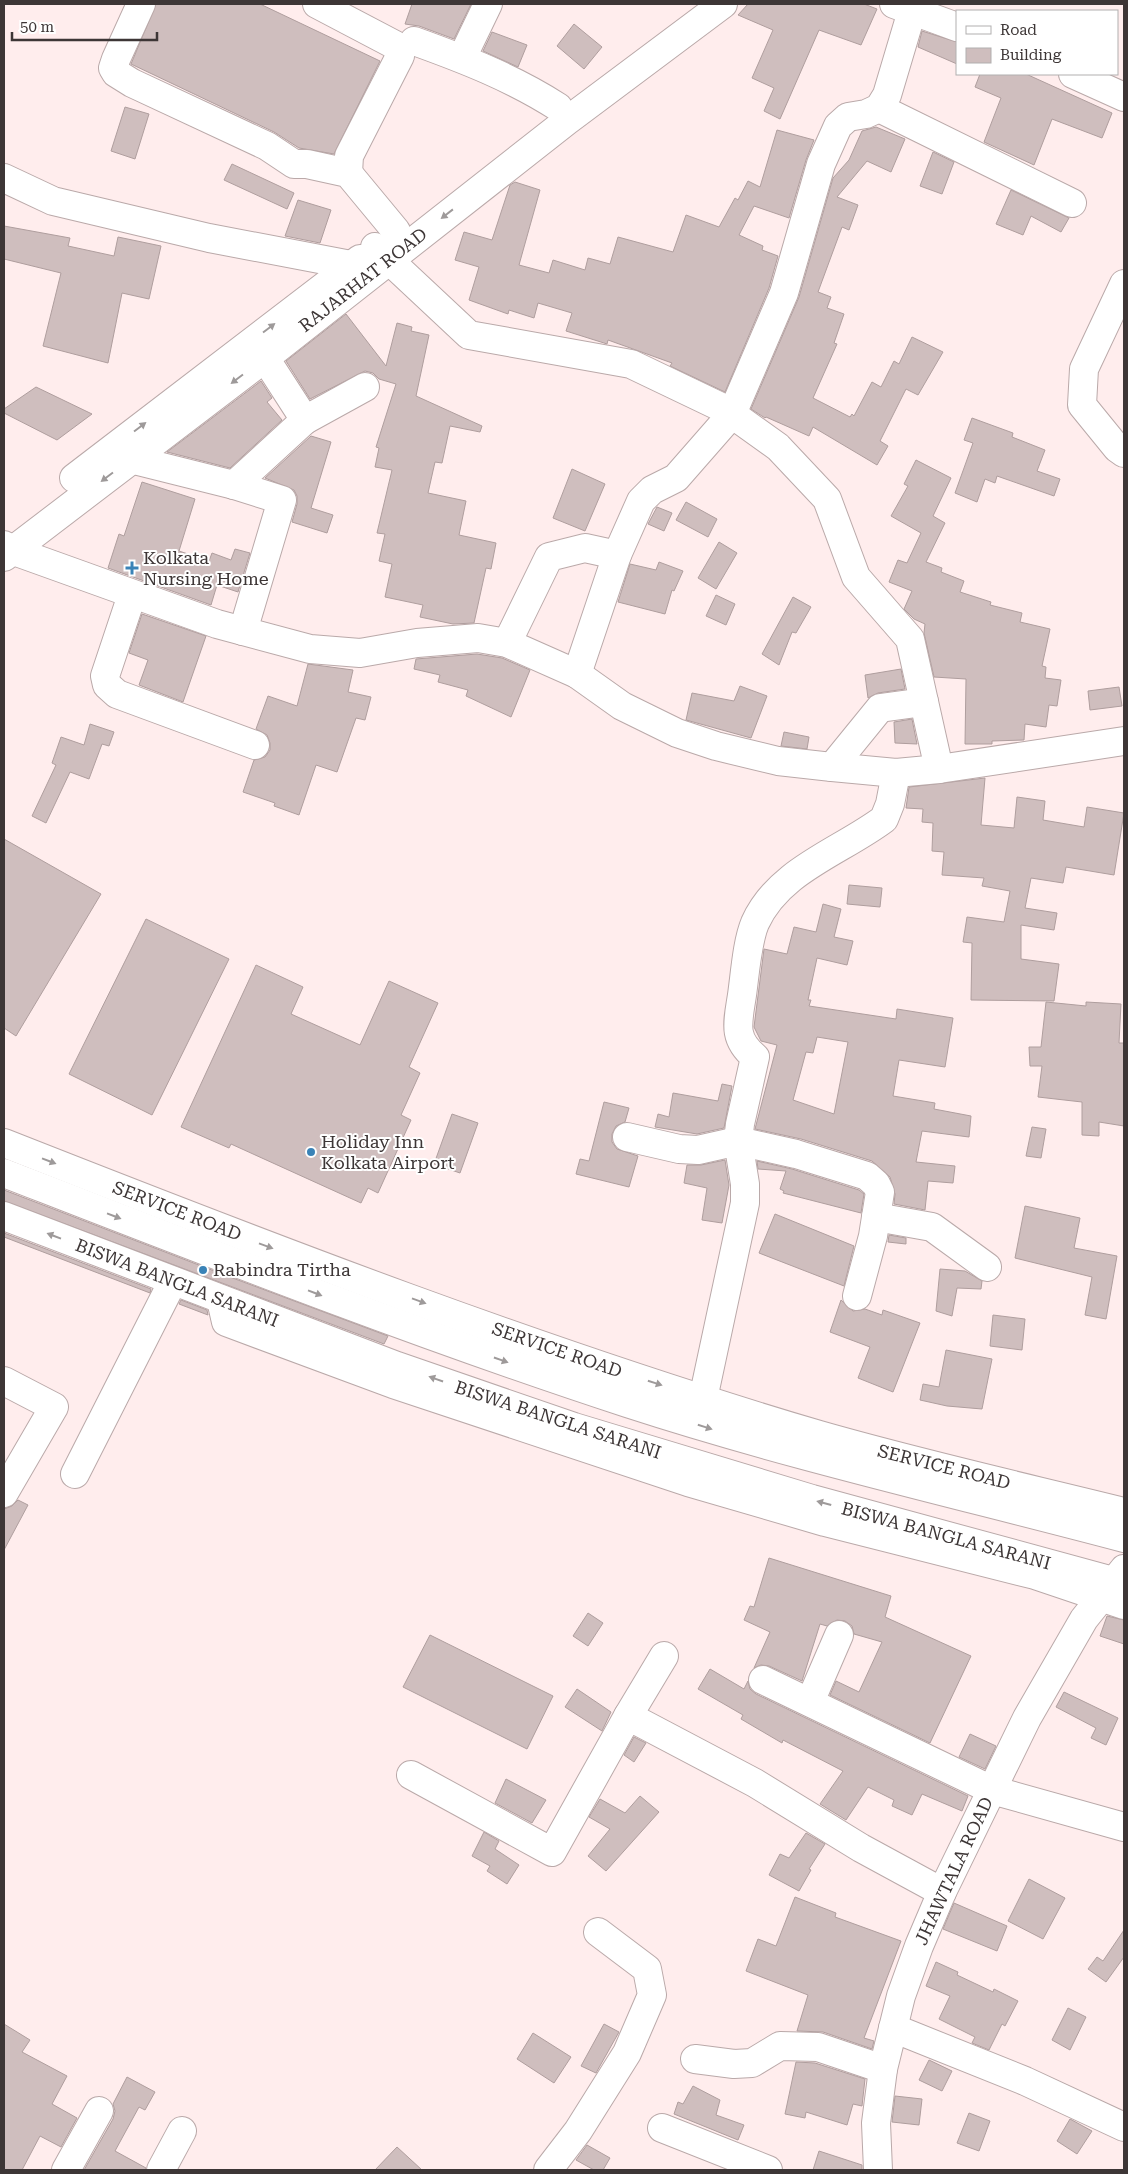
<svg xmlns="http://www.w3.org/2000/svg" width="1128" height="2174" font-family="'Roboto Serif',serif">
  <rect width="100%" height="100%" fill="#ffeded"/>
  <g fill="#cfbebe" stroke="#af9e9e" fill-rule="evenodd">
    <path d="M156 4H260L380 61 334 154 299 148 274 132 131 64Z"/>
    <path d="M412 4H471L454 39 419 26 405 24Z"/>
    <path d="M748 4H864L877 9 861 45 819 30 780 119 764 111 774 88 752 78 773 30 738 15Z"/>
    <path d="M574 24 602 47 584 69 557 46Z"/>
    <path d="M922 31 957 42V64L918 47Z"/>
    <path d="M492 32 527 45 518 67 483 51Z"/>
    <path d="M980 74H1026L1112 113 1102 138 1052 119 1034 165 984 142 1001 98 975 87Z"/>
    <path d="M125 107 149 114 135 159 111 151Z"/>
    <path d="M876 127 905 139 891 172 867 161 837 197 858 205 849 230 842 227 818 292 831 297 827 308 844 314 834 343 837 344 813 398 850 417 852 414 854 416 872 382 881 387 894 361 899 364 912 337 943 352 918 395 906 389 880 441 888 446 877 465 813 427 809 436 766 417 765 418 751 409 799 297 833 178 849 160 862 131Z"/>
    <path d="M777 130 814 140 806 160 789 218 754 206 739 235 763 246 762 250 778 256 769 288 725 392 670 366 672 363 608 340 607 344 604 343 566 331 572 313 538 303 534 318 509 310 508 314 469 300 479 267 455 260 464 232 492 240 510 185 515 182 540 190 519 265 549 273 553 260 585 270 588 258 610 264 618 237 673 252 686 215 719 227 735 198 738 200 748 181 760 187Z"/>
    <path d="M933 152 954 162 942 194 920 186Z"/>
    <path d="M232 164 294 193 287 209 224 180Z"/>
    <path d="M1011 190 1069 218 1061 232 1031 216 1023 235 996 224Z"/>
    <path d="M298 200 331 210 320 243 285 236Z"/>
    <path d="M4 226 70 238 68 246 114 256 118 237 161 246 149 299 122 293 108 363 43 346 61 273 4 259Z"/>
    <path d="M346 314 386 366 397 323 412 327 411 331 429 335 416 396 482 426 480 432 450 426 442 463 435 462 428 493 466 501 459 535 496 543 491 569 486 568 474 623 453 624 420 617 423 605 385 597 392 564 379 561 385 534 377 533 392 470 375 467 379 448 376 447 396 384 379 379 373 373 365 371 310 399 286 361Z"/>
    <path d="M261 381 272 398 267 402 282 420 230 468 167 452Z"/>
    <path d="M36 387 92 414 57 440 4 413V409Z"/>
    <path d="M972 418 1013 433 1012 437 1045 450 1037 471 1060 479 1054 496 997 476 995 483 985 479 977 502 955 493 973 443 964 440Z"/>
    <path d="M311 436 331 442 311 508 333 515 327 533 292 522 297 504V496L294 490 265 478Z"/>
    <path d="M916 460 951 478 933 516 945 523 926 562 942 568 941 572 964 581 960 592 991 602 990 605 1022 613 1020 622 1050 629 1042 666 1046 667 1045 678 1061 680 1057 706 1049 705 1046 727 1025 724 1024 740 992 741V744H965L966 679 934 677 924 633 925 624 914 619 904 609 912 591 889 582 898 560 907 563 921 533 891 516 908 486 904 484Z"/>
    <path d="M572 469 605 484 585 531 553 518Z"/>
    <path d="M142 482 195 499 179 551 209 561 212 553 231 560 235 549 250 553 238 592 217 585 211 605 108 568 119 534 124 536Z"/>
    <path d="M686 502 717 519 708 537 676 520Z"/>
    <path d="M657 507 672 513 664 531 648 524Z"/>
    <path d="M719 542 737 553 716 589 698 578Z"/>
    <path d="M659 562 683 571 674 591 672 590 665 614 618 602 630 564 656 570Z"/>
    <path d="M716 595 735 604 726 625 706 616Z"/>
    <path d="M793 597 811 607 796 633 792 632 779 665 762 654Z"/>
    <path d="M142 614 206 636 183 702 139 685 148 660 129 653Z"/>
    <path d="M477 654 502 658 530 670 511 717 466 696 468 690 438 682 440 675 414 669 416 659Z"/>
    <path d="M308 664 353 670 348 692 371 697 365 720 356 718 337 772 316 765 299 815 274 806 275 803 243 792 254 760 265 757 270 750V743L267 735 256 729 268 696 297 706Z"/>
    <path d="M901 669 905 689 878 693 868 698 865 675Z"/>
    <path d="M740 686 767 696 751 738 686 720 692 693 734 701Z"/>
    <path d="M1119 687 1122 706 1090 710 1088 691Z"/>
    <path d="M912 719 917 744 895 743 894 722Z"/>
    <path d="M90 724 114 732 109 746 102 744 89 779 70 772 46 823 32 816 56 765 52 763 61 737 84 745Z"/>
    <path d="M784 732 809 737 807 749 781 746Z"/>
    <path d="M985 778 981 825 1014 828 1017 797 1045 801 1043 820 1084 827 1087 807 1124 813 1114 875 1066 867 1063 883 1031 878 1025 908 1057 913 1054 930 1021 925V959L1059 964 1054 1001 971 1000 972 943 963 942 967 917 1004 922 1010 891 982 886 984 878 942 875 944 852 932 851 933 823 922 822 923 809 906 808 909 787Z"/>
    <path d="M4 839 101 894 16 1036 4 1028Z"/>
    <path d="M849 885 882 888 880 907 847 904Z"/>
    <path d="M823 904 841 909 834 937 853 941 847 965 817 958 808 1000H811L809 1006 896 1019 897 1009 953 1018 945 1067 899 1060 893 1096 935 1103 934 1109 971 1116 969 1137 922 1131 916 1162 955 1166 953 1183 928 1181 925 1210 894 1204 895 1194 890 1177 872 1161 801 1139 755 1129 777 1045 761 1041 754 1027 764 949 787 954 794 927 816 932ZM817 1037 848 1042 834 1114 793 1100 806 1052 813 1053Z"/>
    <path d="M146 919 229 959 152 1115 69 1074Z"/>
    <path d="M256 965 303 987 291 1014 360 1045 389 981 438 1003 409 1067 420 1073 401 1115 411 1120 378 1193 368 1188 361 1203 231 1144 229 1148 181 1127Z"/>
    <path d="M1046 1002 1086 1006V1002L1121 1004 1119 1043H1124V1126L1099 1122V1136L1082 1135V1102L1038 1097 1042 1066H1030L1029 1047H1041Z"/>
    <path d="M722 1084 732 1086 724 1128 697 1134 655 1127 658 1114 669 1117 673 1093 718 1101Z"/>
    <path d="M604 1102 629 1108 625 1122 616 1126 612 1134V1142L617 1149 638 1156 629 1187 576 1174 580 1159 589 1161Z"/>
    <path d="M452 1114 478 1123 460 1173 434 1164Z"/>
    <path d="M1032 1127 1046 1129 1041 1158 1026 1156Z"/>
    <path d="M725 1160 729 1185 722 1223 702 1220 707 1188 684 1183 687 1165H701Z"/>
    <path d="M757 1161 792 1169 859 1190 864 1194 861 1213 783 1193 784 1191 780 1189 786 1171 758 1169Z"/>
    <path d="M4 1190 230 1277 388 1336 384 1344 4 1201Z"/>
    <path d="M1025 1206 1080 1218 1074 1248 1117 1256 1106 1319 1085 1315 1092 1277 1015 1258Z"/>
    <path d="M775 1214 854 1246 844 1286 759 1253Z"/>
    <path d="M4 1233 151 1289 150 1293 4 1237Z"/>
    <path d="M889 1235 906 1238V1244L888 1242Z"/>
    <path d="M940 1269 965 1271 982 1281 981 1289 957 1288 952 1316 936 1311Z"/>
    <path d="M181 1300 207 1310 208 1315 179 1304Z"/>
    <path d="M841 1300 853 1311 865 1309 882 1315 883 1310 920 1323 893 1392 858 1378 870 1347 830 1332Z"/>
    <path d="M993 1315 1025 1319 1022 1350 990 1346Z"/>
    <path d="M946 1350 992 1359 982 1409 947 1406 920 1400 923 1384 939 1387Z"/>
    <path d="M18 1500 28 1505 4 1550V1509L12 1506Z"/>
    <path d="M769 1558 891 1596 885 1617 971 1656 930 1743 830 1695 836 1681 859 1692 882 1642 854 1634 852 1626 845 1621 837 1620 827 1626 820 1624 802 1681 769 1666 761 1665 754 1668 770 1632 744 1620 750 1606 754 1607Z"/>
    <path d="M588 1613 603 1623 588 1646 573 1636Z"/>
    <path d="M1107 1616 1124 1620V1644L1100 1636Z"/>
    <path d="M430 1635 553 1696 527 1749 403 1687Z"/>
    <path d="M710 1669 744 1689 748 1681 750 1689 756 1694 968 1796 962 1811 922 1794 912 1815 892 1806 894 1800 868 1787 846 1820 820 1804 843 1771 783 1740 782 1743 741 1719 743 1715 698 1689Z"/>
    <path d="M577 1689 611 1712 602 1731 565 1707Z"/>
    <path d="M1064 1692 1118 1718 1106 1745 1091 1738 1096 1728 1056 1707Z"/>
    <path d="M970 1734 996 1746 985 1769 959 1757Z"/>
    <path d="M634 1737 646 1743 634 1762 624 1755Z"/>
    <path d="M506 1779 546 1800 532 1823 495 1803Z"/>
    <path d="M640 1796 659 1812 606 1871 588 1856 610 1829 589 1817 600 1799 625 1813Z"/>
    <path d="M484 1832 499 1841 495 1849 519 1865 507 1884 487 1871 490 1866 472 1856Z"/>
    <path d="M806 1833 825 1844 809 1869 811 1870 799 1891 769 1875 780 1854 789 1858Z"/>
    <path d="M1029 1879 1065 1898 1043 1939 1008 1921Z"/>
    <path d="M795 1897 836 1913 835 1917 901 1941 864 2038 874 2041 872 2049 823 2032 797 2031 808 1995 746 1971 758 1939 776 1946Z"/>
    <path d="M954 1903 1007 1926 997 1951 943 1929Z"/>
    <path d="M1124 1930V1957L1106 1982 1088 1969 1097 1957 1103 1961Z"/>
    <path d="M936 1962 958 1972 957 1975 993 1992 994 1989 1018 2001 1005 2026 1002 2024 989 2050 972 2043 975 2037 939 2019 950 1996 926 1986Z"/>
    <path d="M1068 2008 1086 2017 1070 2050 1052 2040Z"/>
    <path d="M4 2024 30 2040 22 2052 67 2076 52 2104 77 2118 61 2147 40 2136 22 2170H4Z"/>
    <path d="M604 2024 619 2032 596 2073 581 2066Z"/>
    <path d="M533 2033 571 2057 554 2083 517 2059Z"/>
    <path d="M929 2060 952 2071 942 2091 919 2080Z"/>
    <path d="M796 2062 815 2063 865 2079 862 2106 853 2104 847 2125 806 2112 805 2118 785 2114Z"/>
    <path d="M127 2077 155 2092 145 2110 139 2107 115 2151 146 2168 145 2170H84L113 2119 115 2111 113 2104Z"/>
    <path d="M693 2086 720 2100 716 2115 744 2125 738 2140 674 2114 678 2102 683 2104Z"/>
    <path d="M895 2096 922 2099 919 2125 892 2122Z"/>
    <path d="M969 2113 990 2121 979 2151 957 2143Z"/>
    <path d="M1070 2119 1092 2131 1077 2154 1057 2141Z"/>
    <path d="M587 2145 610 2158 603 2170H594L576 2160Z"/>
    <path d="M397 2147 422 2170H375Z"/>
    <path d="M819 2151 862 2165V2170H813Z"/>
  </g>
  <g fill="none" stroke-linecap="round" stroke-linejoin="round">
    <g stroke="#baa9a9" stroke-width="30">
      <g id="minor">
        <path d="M141 4 116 59 113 68 116 73 132 83 267 146 294 164H307L348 173 396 231"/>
        <path d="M317 4 395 45 400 56 349 156 348 173"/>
        <path d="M894 4 957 27"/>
        <path d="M414 41C464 59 513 78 558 107"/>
        <path d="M462 58 488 4"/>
        <path d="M1073 74 1124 97"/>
        <path d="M879 108 1072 203"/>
        <path d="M4 178 53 201 209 238 351 265"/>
        <path d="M375 247 469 335 631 364 725 409 778 447 827 499 856 577 910 639 939 769"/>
        <path d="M1124 284 1084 369 1082 405 1117 448 1124 453"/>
        <path d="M305 420 365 387"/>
        <path d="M130 459 234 485 282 500 243 631"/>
        <path d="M234 485 305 420 265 358"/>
        <path d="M4 545 11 550 217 624 310 649 360 653 417 643 478 638 507 643 577 674 622 706 677 733 716 746 778 761 832 767 880 708 924 702"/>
        <path d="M617 555 641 501 652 490 676 478 732 414 784 293 821 164 838 126 848 117 866 114 879 108 887 95 912 11"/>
        <path d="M132 595 105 676 107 685 117 694 255 745"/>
        <path d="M507 643 549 557 585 548 617 555 577 674"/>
        <path d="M832 767 896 773 939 769 1124 741"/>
        <path d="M627 1137 679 1149 698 1150 738 1141 796 1154 867 1176 876 1184 880 1192 873 1236 857 1296"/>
        <path d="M4 1143C273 1249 542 1353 819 1435 920 1464 1023 1487 1124 1512"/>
        <path d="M876 1217 932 1227 987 1267"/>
        <path d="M221 1300 226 1322 393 1384 688 1482 825 1522 1035 1575 1124 1605"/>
        <path d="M4 1381 54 1407 4 1493"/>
        <path d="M703 1399 745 1203V1184L738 1141 740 1124 755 1057C732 1038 738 1022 742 995 745 974 747 942 755 923 779 870 840 852 884 819L890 804 896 773"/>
        <path d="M75 1474 173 1281"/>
        <path d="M763 1680 992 1790 1124 1827"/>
        <path d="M810 1702 839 1635"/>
        <path d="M628 1716 664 1656"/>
        <path d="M411 1775 552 1852 628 1716 755 1783 861 1848 942 1892"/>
        <path d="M893 2028 1025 2081 1124 2127"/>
        <path d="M695 2059 734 2064 752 2063 780 2046 818 2047 883 2069"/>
        <path d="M662 2128 768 2170"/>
        <path d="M66 2170 99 2111"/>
        <path d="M161 2170 182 2131"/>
        <path d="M548 2170 578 2131 627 2053 652 1995 647 1969 598 1932"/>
        <path d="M878 2170 876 2123 883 2069 901 1996 919 1946 942 1892 1027 1718 1084 1619 1124 1569"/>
      </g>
    </g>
    <g stroke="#baa9a9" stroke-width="30">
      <g id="major">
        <path d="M74 478 360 259"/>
        <path d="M4 557 265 358 568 120 723 4"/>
        <path d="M4 1173C210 1253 416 1334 627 1403 790 1456 958 1494 1124 1538"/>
        <path d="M4 1216 397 1366 574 1427 812 1499 1124 1584"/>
      </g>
    </g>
    <use href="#minor" stroke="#fff" stroke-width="28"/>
    <use href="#major" stroke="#fff" stroke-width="28"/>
  </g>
  <defs><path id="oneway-solid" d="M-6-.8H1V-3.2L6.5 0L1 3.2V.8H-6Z" transform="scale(1.25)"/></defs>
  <g fill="#9e9a9a">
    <use href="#oneway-solid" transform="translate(447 214) rotate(142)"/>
    <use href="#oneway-solid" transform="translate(269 328) rotate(-37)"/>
    <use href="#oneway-solid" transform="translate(237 379) rotate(143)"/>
    <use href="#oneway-solid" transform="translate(140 427) rotate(-37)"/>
    <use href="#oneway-solid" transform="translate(107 477) rotate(143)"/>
    <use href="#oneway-solid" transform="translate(49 1161) rotate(21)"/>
    <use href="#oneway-solid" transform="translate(114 1216) rotate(21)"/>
    <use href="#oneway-solid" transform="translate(54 1236) rotate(-159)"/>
    <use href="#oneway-solid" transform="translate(266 1246) rotate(20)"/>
    <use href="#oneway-solid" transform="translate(315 1293) rotate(21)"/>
    <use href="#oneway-solid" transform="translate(419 1301) rotate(20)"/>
    <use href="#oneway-solid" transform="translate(501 1360) rotate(19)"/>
    <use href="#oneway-solid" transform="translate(436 1379) rotate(-161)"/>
    <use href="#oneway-solid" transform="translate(655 1383) rotate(18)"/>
    <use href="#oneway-solid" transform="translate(705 1427) rotate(17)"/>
    <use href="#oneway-solid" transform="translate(824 1503) rotate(-165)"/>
  </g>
  <g fill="#3a83b7" stroke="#fff" stroke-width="2">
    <path d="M129.5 560.5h5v5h5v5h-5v5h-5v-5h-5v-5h5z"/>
    <circle cx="311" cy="1152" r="5"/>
    <circle cx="203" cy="1270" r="5"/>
  </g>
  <g text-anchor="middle" stroke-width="4" stroke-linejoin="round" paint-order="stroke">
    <g font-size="18" fill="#3d3636" stroke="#fff">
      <text transform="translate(363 280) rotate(-38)" y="6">RAJARHAT ROAD</text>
      <text transform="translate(177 1211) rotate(21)" y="6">SERVICE ROAD</text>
      <text transform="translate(177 1283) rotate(21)" y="6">BISWA BANGLA SARANI</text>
      <text transform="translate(557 1350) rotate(19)" y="6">SERVICE ROAD</text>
      <text transform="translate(558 1420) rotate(18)" y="6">BISWA BANGLA SARANI</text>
      <text transform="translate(944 1467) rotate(14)" y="6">SERVICE ROAD</text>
      <text transform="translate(946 1536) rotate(15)" y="6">BISWA BANGLA SARANI</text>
      <text transform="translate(954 1871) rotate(-65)" y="6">JHAWTALA ROAD</text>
    </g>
    <g font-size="18" fill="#3d3636" stroke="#fff" text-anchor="start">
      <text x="143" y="564">Kolkata<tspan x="143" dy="21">Nursing Home</tspan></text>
      <text x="321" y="1148">Holiday Inn<tspan x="321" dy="21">Kolkata Airport</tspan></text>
      <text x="213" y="1276">Rabindra Tirtha</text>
    </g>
  </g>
  <rect width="1128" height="2174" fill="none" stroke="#3d3636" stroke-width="10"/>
  <rect x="956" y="10" width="162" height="65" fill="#ffffff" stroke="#b1afaf"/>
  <rect x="966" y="26" width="25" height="8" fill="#ffffff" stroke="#b1afaf"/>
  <text x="1000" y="35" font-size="15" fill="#3d3636">Road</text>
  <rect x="966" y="48" width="25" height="15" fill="#cfbebe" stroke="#b1afaf"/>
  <text x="1000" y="60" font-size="15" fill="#3d3636">Building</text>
  <path d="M12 32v8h145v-8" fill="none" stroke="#3d3636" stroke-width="2.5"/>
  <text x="20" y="32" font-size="15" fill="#3d3636" stroke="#ffffff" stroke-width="4" paint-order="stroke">50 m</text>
</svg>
